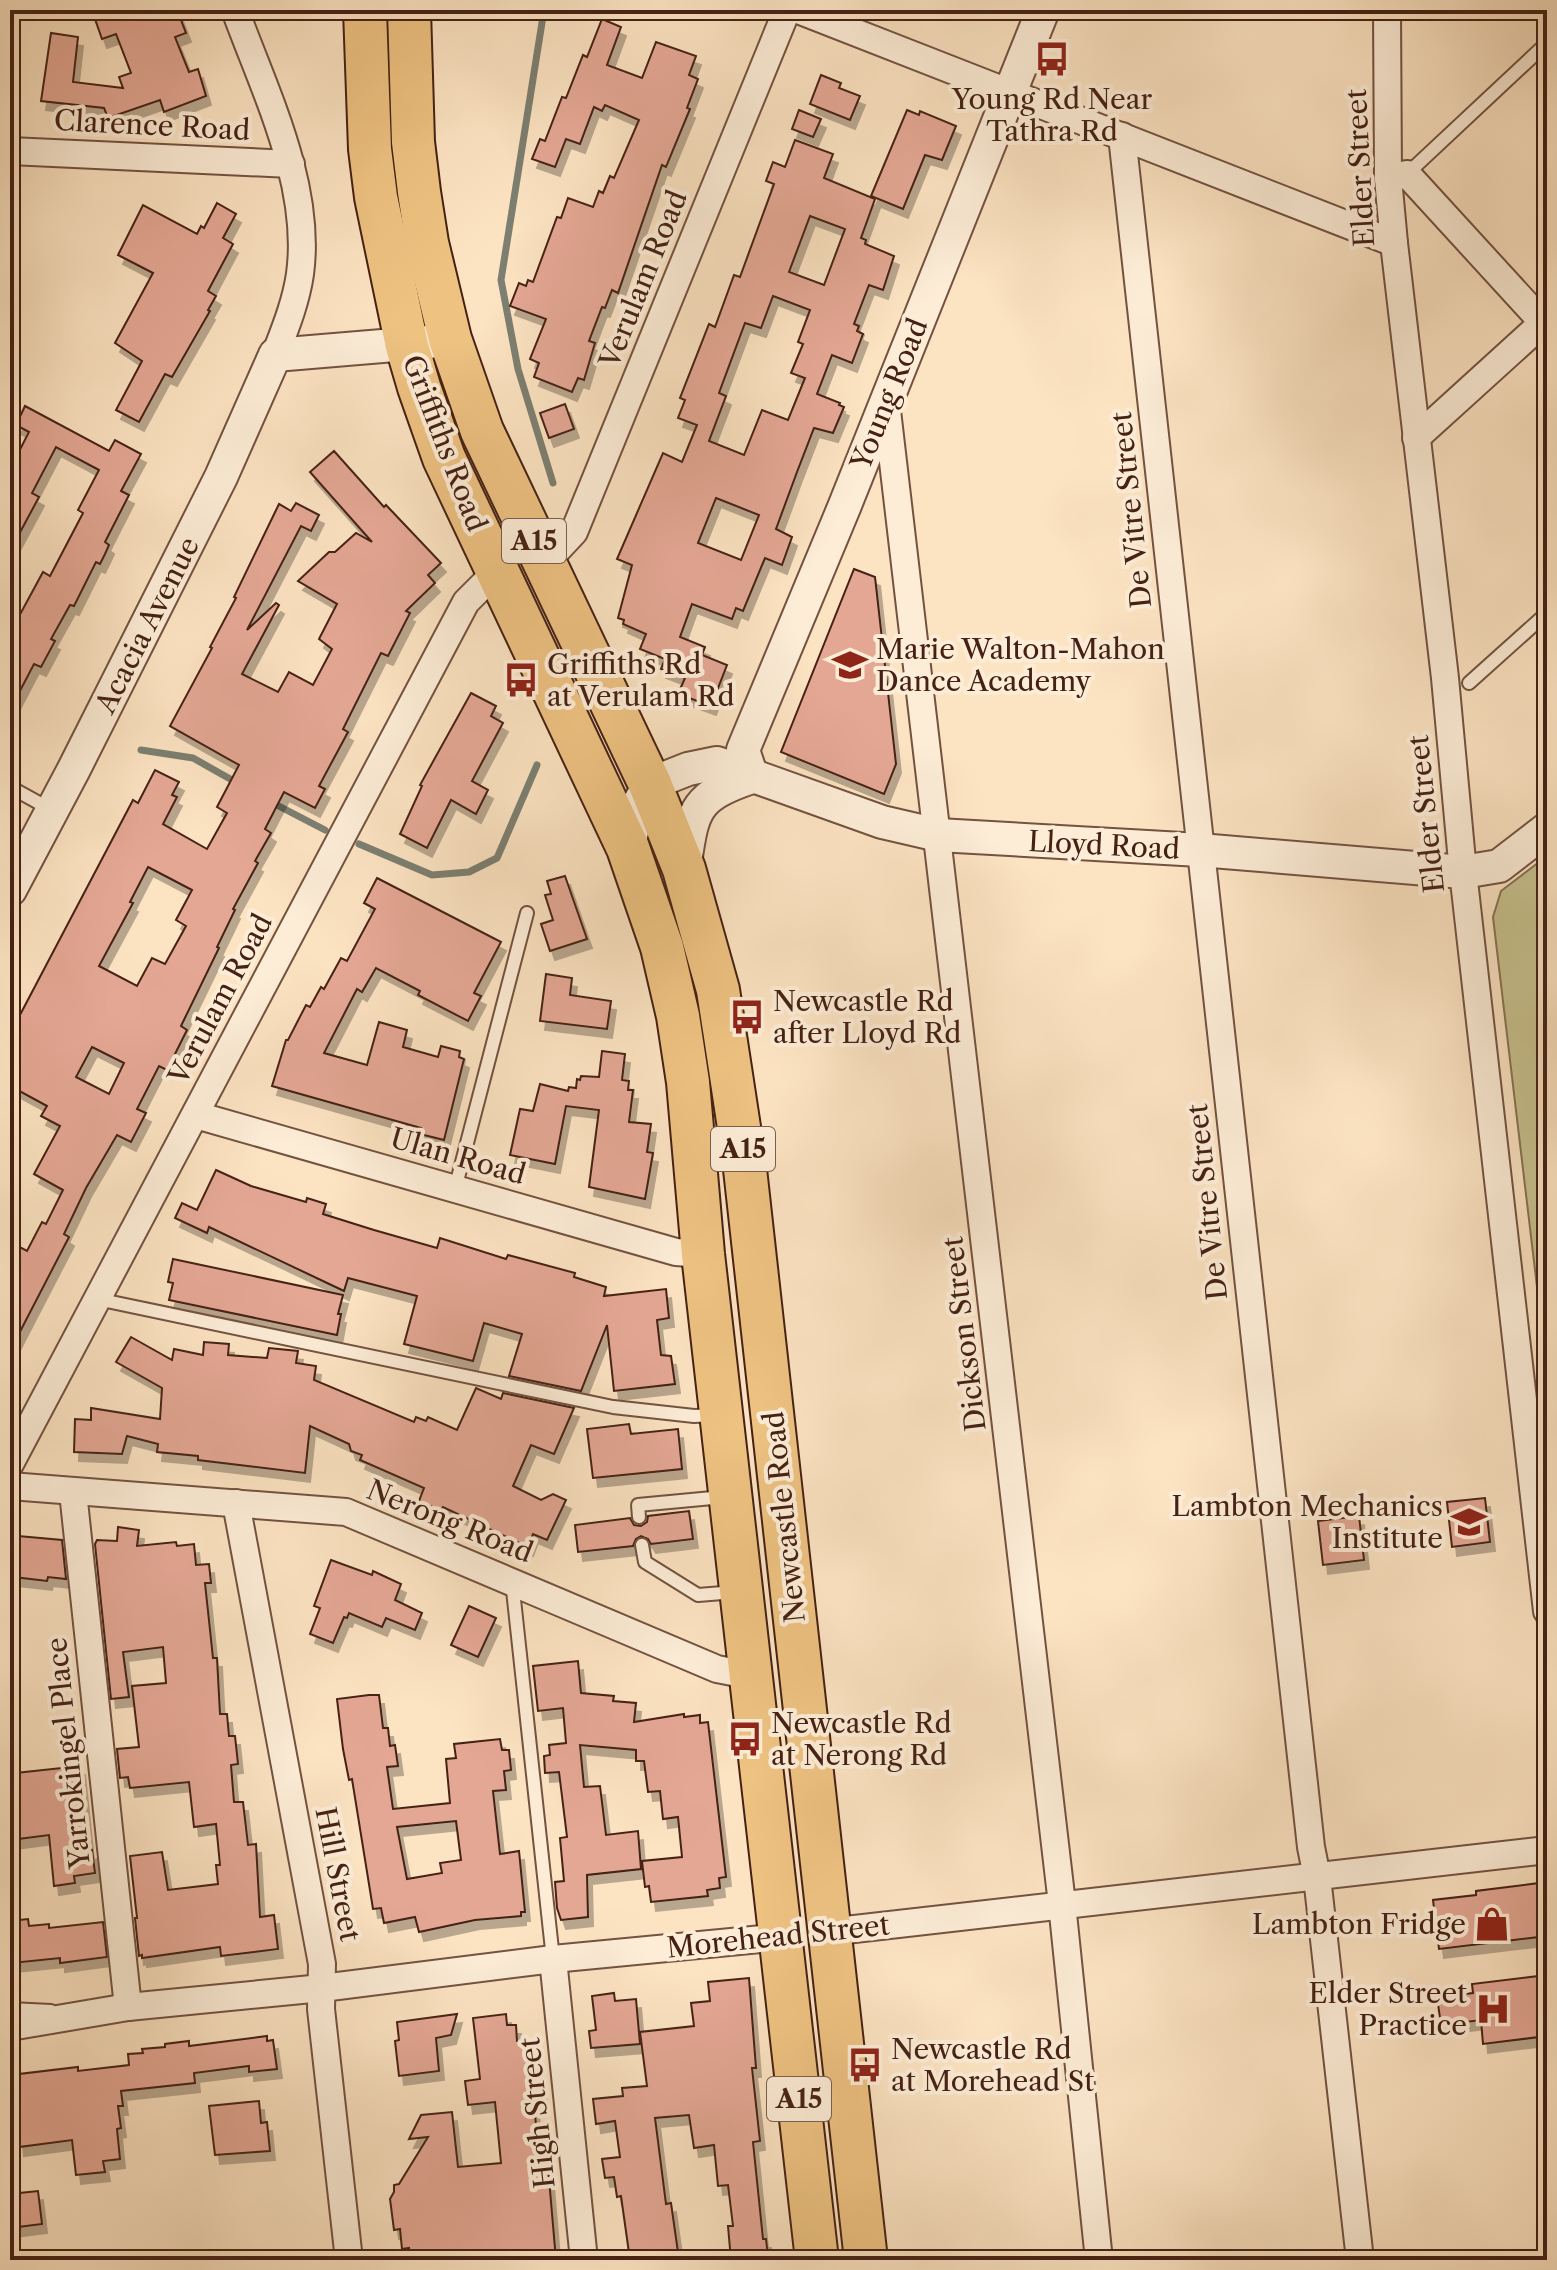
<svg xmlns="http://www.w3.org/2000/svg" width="1557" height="2270" font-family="'Libre Caslon Text',serif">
  <defs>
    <filter id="shadow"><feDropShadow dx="5" dy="9" stdDeviation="0" flood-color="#0004"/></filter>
  </defs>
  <rect width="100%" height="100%" fill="#fce3c2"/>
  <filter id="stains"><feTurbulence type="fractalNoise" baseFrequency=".0025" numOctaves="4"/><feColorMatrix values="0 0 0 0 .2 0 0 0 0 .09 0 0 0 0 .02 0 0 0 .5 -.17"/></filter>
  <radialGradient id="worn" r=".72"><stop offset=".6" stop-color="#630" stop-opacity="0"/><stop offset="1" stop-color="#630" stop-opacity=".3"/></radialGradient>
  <path fill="#c7c18e" stroke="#867152" stroke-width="2" d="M1547 856V1371L1493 917 1501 891Z"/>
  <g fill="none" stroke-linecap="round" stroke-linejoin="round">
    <g stroke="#7c7f71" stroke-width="7">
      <path d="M544 10 501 280 518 369 553 483"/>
      <path d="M141 750 193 758 239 784"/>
      <path d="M271 802 325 830"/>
      <path d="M359 844 432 875 469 872 497 858 537 765"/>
    </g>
  </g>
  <g fill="#e4a794" stroke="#452115" stroke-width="2" fill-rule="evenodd" filter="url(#shadow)">
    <path d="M120 10H177L186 33 175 37 189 72 198 69 206 96 164 112 160 100 108 118 104 108 41 101 51 33 78 37 73 82 123 88 119 77 131 73 116 34 102 39 95 19Z"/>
    <path d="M602 19 621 27 607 65 642 78 656 42 696 56 689 75 698 79 687 108 690 109 666 167 662 165 618 293 612 290 605 308 602 307 589 341 595 343 584 380 578 378 572 392 534 377 539 363 530 359 546 319 510 306 519 283 526 286 528 280 533 282 557 217 561 218 568 198 593 207 599 191 603 193 610 176 614 178 639 120 605 105 602 111 594 107 580 144 566 139 555 167 532 159 540 139 545 141 562 97 566 98 583 55 587 57Z"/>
    <path d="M821 75 841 83 839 88 860 96 850 120 810 104Z"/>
    <path d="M799 110 821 119 813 137 792 129Z"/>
    <path d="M907 110 919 115 920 111 956 126 942 160 925 155 903 209 871 196Z"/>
    <path d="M795 140 833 154 824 178 875 199 861 238 866 240 865 244 894 256 883 290 869 285 854 324 859 326 857 331 863 334 852 363 832 355 817 394 840 403 839 405 844 407 833 433 814 428 797 472 776 529 792 537 782 565 765 558 743 611 736 608 732 619 692 604 680 637 705 647 702 655 727 665 711 706 678 694 685 678 661 669 665 659 640 649 646 634 623 624 624 620 618 618 632 565 617 559 663 453 682 462 697 425 678 418 685 400 680 398 709 324 715 327 734 275 740 277 774 184 766 181 773 162 785 167ZM810 216 845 229 824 285 789 272ZM773 296 810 310 798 342 803 344 791 373 805 378 788 420 762 410 744 455 709 441 726 396 719 393 745 323 761 328ZM716 498 759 515 741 560 698 543Z"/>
    <path d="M217 203 236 214 223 238 233 244 208 291 216 296 208 310 210 311 172 377 165 374 139 422 116 410 142 361 115 343 153 273 118 255 143 205 197 234 201 226 204 228Z"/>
    <path d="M565 404 574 429 549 438 540 413Z"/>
    <path d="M25 406 109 451 115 440 141 454 121 491 129 495 105 542 109 545 105 554 100 564 96 562 74 606 70 605 51 639 55 641 41 667 34 664 10 710V617L17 620 43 572 50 576 83 513 78 510 99 470 56 447 32 493 39 497 10 551V469L29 432 16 425Z"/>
    <path d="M334 451 384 507 386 505 441 563 428 575 435 583 406 611 410 613 388 656 381 653 343 729 348 732 319 786 325 789 315 808 284 792 265 829 271 833 255 861 258 863 233 909 235 910 217 947 219 948 181 1026 187 1030 167 1070 159 1066 137 1109 146 1113 131 1142 117 1135 86 1188 64 1234 69 1237 10 1351V1242L27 1251 42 1222 46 1224 63 1190 34 1174 60 1126 41 1116 47 1106 10 1086V1019L16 1022 21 1013 133 800 138 803 155 770 179 782 172 795 177 797 163 824 207 849 227 813 217 807 239 765 170 726 212 648 210 647 236 598 234 597 279 504 291 511 296 503 319 515 311 531 301 526 247 630 276 603 279 605 242 674 278 692 289 672 313 685 332 649 319 639 337 604 298 581 329 552H335L356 533 372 542 310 472ZM148 867 192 890 176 920 186 926 165 964 152 958 137 986 99 966 133 903 130 902ZM92 1047 124 1063 109 1094 76 1077Z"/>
    <path d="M854 569 875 577 896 764 884 794 781 752Z"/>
    <path d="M471 693 496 706 491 716 503 723 472 781 488 790 476 814 451 800 427 848 400 834 422 786 420 785Z"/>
    <path d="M565 876 587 939 550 951 541 924 553 920 545 895 551 894 547 881Z"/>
    <path d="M377 878 501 942 474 993 481 996 468 1021 418 995 420 991 376 968 362 992 357 989 324 1053 367 1065 379 1022 407 1030 403 1047 438 1057 441 1046 460 1051 459 1057 464 1059 444 1140 420 1134 421 1128 272 1086 286 1040H288L306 1005 310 1007 321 987 324 989 341 958 347 961 375 909 364 903Z"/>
    <path d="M546 974 572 978 570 995 611 1001 607 1029 540 1021Z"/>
    <path d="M602 1051 625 1054 622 1080 629 1081 628 1090H633L629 1122 651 1124 647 1152 653 1153 645 1199 589 1187 599 1110 566 1106 555 1164 510 1155 520 1109 533 1111 540 1084 568 1091 569 1087 576 1088 577 1079 580 1080 581 1076 599 1077Z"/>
    <path d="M216 1170 251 1186 306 1202 307 1198 326 1204 323 1214 374 1230 437 1248 440 1238 506 1259 508 1255 575 1273 574 1277 606 1287 604 1296 666 1289 669 1318 657 1320 661 1355 671 1356 675 1384 614 1391 607 1325 581 1391 509 1376 522 1334 484 1323 473 1361 404 1344 417 1296 348 1278 344 1291 209 1227 207 1233 175 1218 182 1203 197 1210Z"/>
    <path d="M173 1259 343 1295 338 1314H341L337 1335 169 1300 173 1283 168 1282Z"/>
    <path d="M131 1337 172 1360 174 1349 203 1355 204 1342 229 1344 228 1355 267 1358 269 1348 298 1351 296 1363 316 1366 314 1380 414 1422 416 1417 426 1421 428 1417 457 1430 476 1388 501 1399 503 1393 574 1408 554 1454 531 1445 513 1486 541 1500 553 1494 566 1500 547 1540 533 1534 528 1547 443 1507 441 1511 419 1501 424 1488 360 1460 362 1455 351 1451 349 1444 310 1426 305 1473 198 1460V1456L157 1452 158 1444 127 1436 122 1454 74 1452 75 1419 91 1420V1408L160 1419 162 1388 116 1362Z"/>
    <path d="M629 1424 631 1434 678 1429 682 1469 593 1478 587 1429Z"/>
    <path d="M1485 1498 1490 1542 1452 1547 1447 1502Z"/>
    <path d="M689 1511 693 1539 651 1544 648 1539 641 1536 636 1539 633 1546 578 1552 575 1525 630 1518 634 1525 641 1526 647 1522 648 1516Z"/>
    <path d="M1359 1516 1364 1560 1323 1565 1318 1521Z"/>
    <path d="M118 1527 139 1530 137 1546 176 1542 177 1546 194 1544 196 1565 209 1564 211 1583H205L213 1658H217L220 1714H227L229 1736H235L238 1764 231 1765 234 1802H243L248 1845 256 1844 260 1917 274 1915 278 1949 221 1956 220 1947 142 1958V1955L139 1956 135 1918H137L130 1856 162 1852 168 1890 218 1884 216 1865H220L216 1824 194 1827 189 1782 130 1788 128 1777 120 1778 117 1749 139 1747 132 1686 166 1683 163 1647 123 1652 129 1697 111 1699 95 1544 97 1540 117 1541Z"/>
    <path d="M18 1536 62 1540 66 1579 48 1577 47 1581 14 1577Z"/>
    <path d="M331 1560 372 1575 373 1571 401 1584 395 1600 422 1613 415 1630 386 1618 382 1627 349 1613 347 1618 344 1617 333 1643 310 1634 320 1608 314 1606Z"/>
    <path d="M469 1606 496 1618 478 1657 451 1645Z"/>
    <path d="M578 1661 581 1693 614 1696 613 1701 636 1703 634 1722 684 1714V1717L700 1715V1723L708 1722 726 1877 719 1878 720 1888 707 1890 708 1896 651 1902 649 1886 645 1887 642 1861 682 1857 678 1817 663 1819 660 1791 648 1792 644 1761H636V1750L580 1745 584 1787 600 1786 606 1835 638 1831 641 1869 587 1875 588 1917 561 1920 557 1908 555 1882 564 1881 560 1838 567 1837 559 1772 545 1773 544 1756 550 1755 549 1745 566 1743 563 1708 538 1711 533 1666Z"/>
    <path d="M369 1695H379L383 1728H388L390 1746 395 1745 398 1766 387 1767 393 1809 450 1803 446 1759 456 1758 454 1744 500 1739 502 1750H509L511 1770 504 1771 506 1790 493 1791 500 1854 519 1851 525 1912H521V1916L475 1920 419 1932 415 1917 384 1923 381 1908 373 1909 352 1779 349 1780 343 1749 337 1699ZM456 1821 461 1860 440 1863 442 1873 407 1879 397 1827Z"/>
    <path d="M80 1766 89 1851 92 1850 95 1873 74 1876 75 1883 54 1886 49 1835 10 1840V1798L19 1797 16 1773Z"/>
    <path d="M1547 1882V1936L1439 1949 1433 1900 1476 1895V1891Z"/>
    <path d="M28 1919 29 1926 49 1924V1928L103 1922 107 1957 60 1963V1958L12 1963 10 1921Z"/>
    <path d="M1547 1975V2036L1483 2044 1481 2020 1441 2025 1437 1997 1473 1993 1472 1984Z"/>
    <path d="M749 1978 756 2068H752L760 2141 753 2142 763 2239H766L768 2257 731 2260 728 2226H733L728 2185 718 2186 714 2145 694 2148 689 2115 655 2118 666 2204 671 2203 679 2259 630 2260 621 2196 617 2197 614 2177 605 2178 602 2159 620 2157 615 2121 596 2124 593 2099 623 2096 622 2088 647 2086 640 2032 694 2026 691 2003 710 2001 708 1982Z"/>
    <path d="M614 1993 615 2001 636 1999 640 2044 591 2048 589 2031 596 2030 592 1996Z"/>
    <path d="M457 2014 451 2035 436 2038 439 2071 399 2076 395 2041 399 2040 397 2022Z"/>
    <path d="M506 2014 507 2025H516L517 2041H525L529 2074 540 2073 542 2097 533 2098 539 2151 544 2167H548L556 2260H410L409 2248 402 2249 400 2229 394 2230 390 2199 394 2192V2185L399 2184 428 2137 409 2139 421 2115 452 2112 458 2167 501 2163 495 2102 468 2105 465 2081 480 2079 473 2018Z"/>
    <path d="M267 2036V2041L273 2040 277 2069 249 2072V2066L194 2073 195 2083 121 2091 123 2106H118L121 2128 117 2129 120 2159 103 2161 105 2172 76 2175 72 2140 19 2147 11 2075 78 2067V2071L129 2065 128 2054 143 2053 142 2049 165 2047V2044L189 2041V2046Z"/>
    <path d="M259 2101 261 2123 267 2122 270 2151 215 2155 209 2106Z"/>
    <path d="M38 2191 42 2224 10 2228V2194Z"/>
  </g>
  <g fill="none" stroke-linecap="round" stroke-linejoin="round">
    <g stroke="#735240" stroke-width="16">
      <g id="service">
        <path d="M1407 174 1547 43"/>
        <path d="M1469 683 1547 613"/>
        <path d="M10 787 50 809"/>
        <path d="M455 1189 527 913"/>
        <path d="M97 1299 613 1407 694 1416 715 1415"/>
        <path d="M639 1517 638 1505 723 1497"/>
        <path d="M642 1545 645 1562 698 1595 735 1592"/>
        <path d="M512 1581 553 1959"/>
        <path d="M10 2009 51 2011"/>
      </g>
    </g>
    <g stroke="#735240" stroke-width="30">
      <g id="minor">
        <path d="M235 10C265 92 312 185 300 274 296 302 285 329 275 355"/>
        <path d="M798 10 1394 243"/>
        <path d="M1387 10 1388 178 1394 243 1445 678 1463 872 1547 1611"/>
        <path d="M1122 136 1311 1847 1317 1877 1360 2260"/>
        <path d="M10 151 291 164"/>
        <path d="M1388 178 1407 174 1547 327"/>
        <path d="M886 402 1062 1904 1099 2260"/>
        <path d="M1416 438 1547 319"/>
        <path d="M544 564 574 532 787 10"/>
        <path d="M196 1115 676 1252 703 1254"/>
        <path d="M10 1464 466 602 497 571"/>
        <path d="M10 1486 346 1512 717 1669 753 1676"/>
        <path d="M73 1492 128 2007"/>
        <path d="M236 1503 322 1964 321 2009 349 2260"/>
        <path d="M828 1932 1547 1850"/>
        <path d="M553 1959 584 2260"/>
        <path d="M10 2027 128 2007 322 1988 553 1959 782 1937"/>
      </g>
    </g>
    <g stroke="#735240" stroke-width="36">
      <g id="tertiary">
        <path d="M752 777 743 750 845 505 1043 10"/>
        <path d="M628 848 639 803 650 784 688 769 717 763 882 822 938 835 1200 850 1463 872 1499 866 1547 829"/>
        <path d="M684 869C693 811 692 797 752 777"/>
        <path d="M10 890 74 769 221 477 275 355 430 342"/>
      </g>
    </g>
    <g stroke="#452115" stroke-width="46">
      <g id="trunk">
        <path d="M365 10 370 149 376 197 407 346 419 387 444 458 628 848 662 947 678 1016 688 1082 703 1254 817 2260"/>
        <path d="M409 10 413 142 419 192 427 243 450 339 482 431 650 784 684 869 718 990 744 1160 866 2260"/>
      </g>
    </g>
    <use href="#service" stroke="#fdedd7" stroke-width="12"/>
    <use href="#minor" stroke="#fdedd7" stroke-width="26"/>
    <use href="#tertiary" stroke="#fdedd7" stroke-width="32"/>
    <use href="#trunk" stroke="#eec281" stroke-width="42"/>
  </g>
  <defs>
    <g id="bus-bare" transform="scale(2.76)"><path d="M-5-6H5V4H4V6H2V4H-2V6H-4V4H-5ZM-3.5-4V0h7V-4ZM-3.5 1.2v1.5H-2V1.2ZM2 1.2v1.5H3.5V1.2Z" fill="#8f2418" stroke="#fdedd7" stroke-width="2.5" paint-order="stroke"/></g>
    <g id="school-bare" transform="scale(2.76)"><path d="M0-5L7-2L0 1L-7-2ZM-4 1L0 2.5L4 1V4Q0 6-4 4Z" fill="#8f2418" stroke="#fdedd7" stroke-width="2.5" paint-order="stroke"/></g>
    <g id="shop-bare" transform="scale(2.76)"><path d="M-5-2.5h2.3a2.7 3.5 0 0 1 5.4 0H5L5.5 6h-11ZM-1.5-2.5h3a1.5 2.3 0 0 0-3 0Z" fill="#8f2418" stroke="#fdedd7" stroke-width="2.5" paint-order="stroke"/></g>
    <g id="hospital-bare" transform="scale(2.76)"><path d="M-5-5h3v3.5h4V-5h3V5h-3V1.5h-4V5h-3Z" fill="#8f2418" stroke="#fdedd7" stroke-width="2.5" paint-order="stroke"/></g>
  </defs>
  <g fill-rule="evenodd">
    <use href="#bus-bare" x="1052" y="59"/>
    <use href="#school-bare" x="850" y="665"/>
    <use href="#bus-bare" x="521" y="680"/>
    <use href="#bus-bare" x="747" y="1017"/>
    <use href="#school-bare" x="1469" y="1522"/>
    <use href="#bus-bare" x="745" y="1739"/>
    <use href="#shop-bare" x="1492" y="1924"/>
    <use href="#hospital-bare" x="1493" y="2009"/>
    <use href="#bus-bare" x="865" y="2065"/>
  </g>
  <g text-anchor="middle" stroke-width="8" stroke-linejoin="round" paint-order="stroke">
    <g fill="#fdedd7" stroke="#7c5e4f" stroke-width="2">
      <rect x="502" y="519" width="64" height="44" rx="6"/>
      <rect x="711" y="1127" width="64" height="44" rx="6"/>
      <rect x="767" y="2077" width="64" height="44" rx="6"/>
    </g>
    <g font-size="26" font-weight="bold" fill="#452115">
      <text x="534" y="550">A15</text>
      <text x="743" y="1158">A15</text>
      <text x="799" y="2108">A15</text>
    </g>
    <g font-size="28" fill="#452115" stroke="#fdedd7" text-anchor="start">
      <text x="1052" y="109" text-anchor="middle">Young Rd Near<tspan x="1052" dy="32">Tathra Rd</tspan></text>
      <text x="876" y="659">Marie Walton-Mahon<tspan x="876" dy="32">Dance Academy</tspan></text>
      <text x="547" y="674">Griffiths Rd<tspan x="547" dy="32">at Verulam Rd</tspan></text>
      <text x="773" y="1011">Newcastle Rd<tspan x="773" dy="32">after Lloyd Rd</tspan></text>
      <text x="1443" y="1516" text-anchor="end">Lambton Mechanics<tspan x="1443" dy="32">Institute</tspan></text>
      <text x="771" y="1733">Newcastle Rd<tspan x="771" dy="32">at Nerong Rd</tspan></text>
      <text x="1466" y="1934" text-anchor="end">Lambton Fridge</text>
      <text x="1467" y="2003" text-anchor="end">Elder Street<tspan x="1467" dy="32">Practice</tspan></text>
      <text x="891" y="2059">Newcastle Rd<tspan x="891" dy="32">at Morehead St</tspan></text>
    </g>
    <g font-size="28" fill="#452115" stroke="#fdedd7">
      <text transform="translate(152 125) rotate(3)" y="10">Clarence Road</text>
      <text transform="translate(1360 168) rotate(-93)" y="10">Elder Street</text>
      <text transform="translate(643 279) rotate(-68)" y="10">Verulam Road</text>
      <text transform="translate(889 394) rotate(-68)" y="10">Young Road</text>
      <text transform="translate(445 443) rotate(69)" y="10">Griffiths Road</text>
      <text transform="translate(1131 510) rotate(-96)" y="10">De Vitre Street</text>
      <text transform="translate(147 625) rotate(-63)" y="10">Acacia Avenue</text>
      <text transform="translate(1426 814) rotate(-96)" y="10">Elder Street</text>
      <text transform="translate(1104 845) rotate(3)" y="10">Lloyd Road</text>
      <text transform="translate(220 999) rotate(-62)" y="10">Verulam Road</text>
      <text transform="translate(458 1156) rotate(16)" y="10">Ulan Road</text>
      <text transform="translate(1207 1202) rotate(-96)" y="10">De Vitre Street</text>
      <text transform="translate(964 1334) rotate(-97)" y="10">Dickson Street</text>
      <text transform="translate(784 1517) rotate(-96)" y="10">Newcastle Road</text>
      <text transform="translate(450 1521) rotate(22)" y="10">Nerong Road</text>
      <text transform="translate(68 1753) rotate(-96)" y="10">Yarrokingel Place</text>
      <text transform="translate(338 1874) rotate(79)" y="10">Hill Street</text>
      <text transform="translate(778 1936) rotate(-6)" y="10">Morehead Street</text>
      <text transform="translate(537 2113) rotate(-96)" y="10">High Street</text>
    </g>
  </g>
  <rect width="1557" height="2270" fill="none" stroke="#fce3c2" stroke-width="40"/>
  <rect x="12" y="12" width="1533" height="2246" fill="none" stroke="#452115" stroke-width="4"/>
  <rect x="20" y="20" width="1517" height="2230" fill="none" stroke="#452115" stroke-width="2"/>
  <rect width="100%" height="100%" filter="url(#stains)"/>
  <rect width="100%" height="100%" fill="url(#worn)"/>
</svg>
